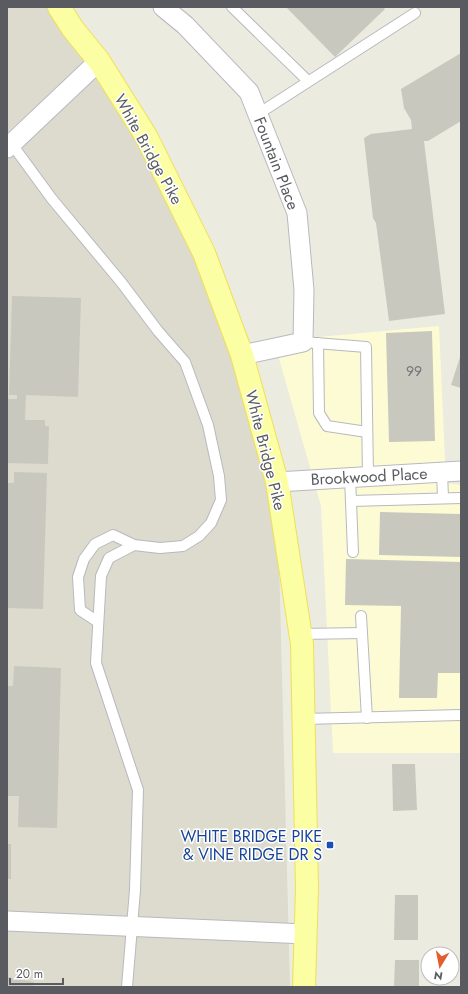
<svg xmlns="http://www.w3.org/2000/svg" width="468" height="994" font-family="Jost,sans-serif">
  <rect width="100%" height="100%" fill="#ecebe0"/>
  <path fill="#fdfbd4" d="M439 326 446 483 461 485V753H333L321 506 274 341Z"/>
  <path fill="#dcdbce" d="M7 7H48L172 189 277 482 290 987H7Z"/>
  <g fill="#c8c8bf">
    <path d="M286 7H383L385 9 335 57Z"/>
    <path d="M461 53V121L428 141H424L445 314 389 321 376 223 373 218 364 138 371 134 412 129 411 120 404 108 401 89Z"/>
    <path d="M12 296 81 298 78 397 26 395 25 420H45V426H49L48 464 7 463V399H17V395H9Z"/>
    <path d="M432 331 435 441 389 442 386 333Z"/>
    <path d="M461 354V388L451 385Z"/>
    <path d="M14 472 47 473 43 609 7 608V483H14Z"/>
    <path d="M380 512 461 514V557L379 555Z"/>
    <path d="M346 559 461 562 460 673H438L437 698H399L401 606 345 605Z"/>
    <path d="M14 666 61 668 57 828 18 827 19 796H7V686H13Z"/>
    <path d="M392 764H415L417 810 393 811Z"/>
    <rect x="7" y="844" width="4" height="35"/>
    <path d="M395 895H418V940H394Z"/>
    <path d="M395 960H419V987H394Z"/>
    <path d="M7 977 34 982 33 987H7Z"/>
  </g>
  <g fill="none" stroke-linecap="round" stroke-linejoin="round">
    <g stroke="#b8b9bf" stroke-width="12">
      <g id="lane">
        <path d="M232 7 308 81"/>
        <path d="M258 114 415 13"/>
        <path d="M11 143 52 199 121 282 158 331 185 362 208 425 219 476 221 500 211 523 199 536 183 546 160 548 134 545 109 558 101 576 96 663 138 790 135 890 127 987"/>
        <path d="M303 342 366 347 368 476"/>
        <path d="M318 343 319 413 327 426 367 432"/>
        <path d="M442 472 443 498"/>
        <path d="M350 477 353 552"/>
        <path d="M351 501 461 498"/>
        <path d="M361 616 367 718"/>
        <path d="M98 622 80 610 78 577 84 559 95 544 113 535 134 545"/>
        <path d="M300 634 362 633"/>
        <path d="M303 719 461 715"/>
      </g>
    </g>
    <g stroke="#b8b9bf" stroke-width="21">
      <g id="street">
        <path d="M163 7 185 25 249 92 297 213 304 290 303 342 242 355"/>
        <path d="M7 148 99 61"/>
        <path d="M277 482 461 471"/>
        <path d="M7 921 306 934"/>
      </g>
    </g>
    <g stroke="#efe056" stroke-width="24">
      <path id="primary" d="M59 7 73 29 99 61 146 136 204 253 242 355 277 482 302 644 307 888 304 987"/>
    </g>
    <use href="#lane" stroke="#fff" stroke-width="10"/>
    <use href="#street" stroke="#fff" stroke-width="19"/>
    <use href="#primary" stroke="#fcfea3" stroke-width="22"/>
  </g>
  <rect fill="#1a4fb4" stroke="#fff" stroke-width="1.5" x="326" y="841" width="8" height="8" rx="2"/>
  <g text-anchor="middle" stroke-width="3" stroke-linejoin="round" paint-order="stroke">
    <g font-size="14" fill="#757678">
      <text x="414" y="376">99</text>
    </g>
    <g font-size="16" fill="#595b61" stroke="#fff">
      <text transform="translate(149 149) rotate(61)" y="6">White Bridge Pike</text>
      <text transform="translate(277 163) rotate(69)" y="6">Fountain Place</text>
      <text transform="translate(266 450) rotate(76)" y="6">White Bridge Pike</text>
      <text transform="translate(369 476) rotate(-3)" y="6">Brookwood Place</text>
    </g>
    <g font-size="16" fill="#164399" stroke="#fff" text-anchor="end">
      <text x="322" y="842">WHITE BRIDGE PIKE<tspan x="322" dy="18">&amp; VINE RIDGE DR S</tspan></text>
    </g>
  </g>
  <rect width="468" height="994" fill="none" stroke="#595b61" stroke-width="16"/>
  <g transform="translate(440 966) rotate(190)"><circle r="19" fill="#ffffff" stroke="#bdbdc0"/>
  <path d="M0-3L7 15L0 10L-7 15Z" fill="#e65c2c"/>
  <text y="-6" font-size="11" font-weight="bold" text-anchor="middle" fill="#595b61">N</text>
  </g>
  <path d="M10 978v6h53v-6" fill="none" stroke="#595b61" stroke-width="2"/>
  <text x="16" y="978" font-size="12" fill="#595b61" stroke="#ffffff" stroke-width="3" paint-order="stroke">20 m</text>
</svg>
